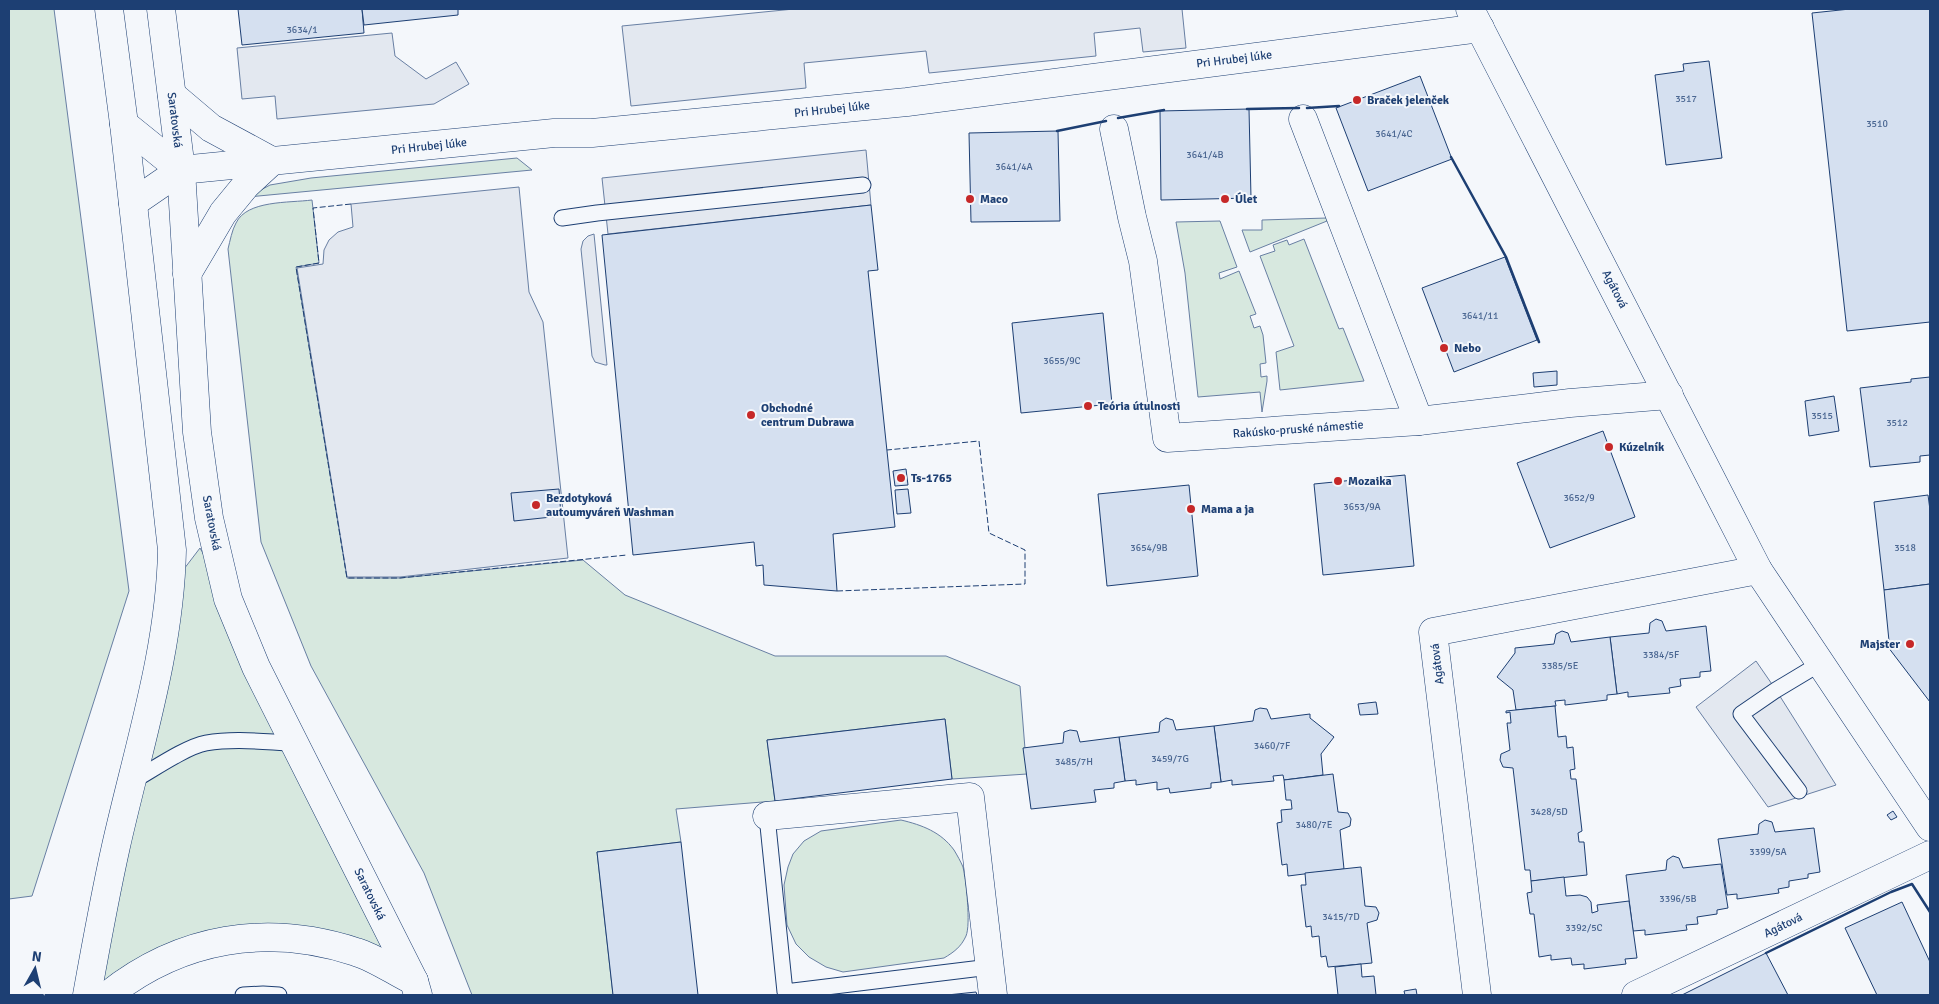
<svg xmlns="http://www.w3.org/2000/svg" width="1939" height="1004" font-family="Signika,sans-serif">
  <rect width="100%" height="100%" fill="#f4f7fb"/>
  <g fill="#d7e8df" stroke="#687fa3">
    <path d="M9 9H54L129 591 32 896 9 899Z"/>
    <path d="M517 158 532 170 248 197 270 185 311 178Z"/>
    <path d="M312 200 319 263 296 267 347 578H400L583 560 625 595 775 656H946L1020 686 1027 774 952 779 945 719 767 740 775 801 676 809 681 842 597 852 613 995H472L424 873 311 666 261 542 228 249C230 241 232 230 236 223 247 200 289 203 312 200Z"/>
    <path d="M1327 218V221L1250 252 1242 230H1262V220Z"/>
    <path d="M1220 221 1237 267 1219 273 1220 279 1239 271 1256 314 1250 316 1254 328 1260 326 1263 335 1266 363 1260 364 1261 377 1267 376V381L1262 412 1260 392 1198 397 1185 273 1176 222Z"/>
    <path d="M1304 239 1339 329 1343 328 1364 381 1280 390 1276 352 1294 346 1260 256 1275 251 1273 245 1287 240 1289 245Z"/>
    <path d="M200 548 228 599 414 981 277 937 87 995 171 586Z"/>
    <path d="M901 820C922 825 941 832 954 850 957 855 961 862 963 867 966 881 971 924 966 936 961 947 954 952 944 958L843 972 826 967 809 957 796 944 787 925 784 885 788 867 793 854 804 841 821 831Z"/>
  </g>
  <g fill="#e3e8f0" stroke="#687fa3">
    <path d="M794 9H1182L1186 48 1143 52 1140 28 1094 33 1096 56 929 73 926 51 804 63 806 88 631 106 622 26Z"/>
    <path d="M392 33 395 56 426 79 456 62 469 84 434 104 277 119 275 96 242 99 237 48Z"/>
    <path d="M866 150 871 205 608 234 602 178Z"/>
    <path d="M519 187 529 292 543 322 568 558 400 577H347L297 268 323 264 324 250 329 240 338 232 353 227 351 204Z"/>
    <path d="M594 234 607 365H605L595 362 592 356 581 249 583 241 588 236Z"/>
    <path d="M1756 661 1776 690 1836 785 1768 807 1696 707Z"/>
  </g>
  <g fill="#d5e0f0" stroke="#1d3f73">
    <path d="M238 9H362L364 33 242 45Z"/>
    <path d="M362 9H458V15L364 25Z"/>
    <path d="M1850 9H1930V322L1847 331 1812 13Z"/>
    <path d="M1709 61 1722 158 1666 165 1655 75 1684 71 1683 64Z"/>
    <path d="M1420 76 1452 159 1368 191 1336 108Z"/>
    <path d="M1249 109 1251 198 1161 200 1160 111Z"/>
    <path d="M1058 131 1060 221 971 222 969 133Z"/>
    <path d="M871 205 878 270 868 271 895 527 833 534 837 591 764 585 763 565 756 566 754 542 633 555 602 235Z"/>
    <path d="M1505 257 1537 340 1454 372 1422 288Z"/>
    <path d="M1103 313 1112 404 1021 413 1012 323Z"/>
    <path d="M1557 371V385L1534 387 1533 373Z"/>
    <path d="M1930 377V455L1920 456V462L1870 467 1860 388 1911 382V379Z"/>
    <path d="M1834 396 1839 431 1809 436 1805 401Z"/>
    <path d="M1603 431 1635 517 1550 548 1517 463Z"/>
    <path d="M906 469 908 485 895 486 893 471Z"/>
    <path d="M1405 475 1414 566 1323 575 1314 484Z"/>
    <path d="M1189 485 1198 576 1107 586 1098 494Z"/>
    <path d="M559 489 561 516 514 521 511 493Z"/>
    <path d="M908 489 911 513 897 514 895 490Z"/>
    <path d="M1928 495 1930 510V584L1884 590 1874 502Z"/>
    <path d="M1930 584V702L1888 647 1889 641 1884 590Z"/>
    <path d="M1656 619 1662 621 1666 631 1706 626 1711 671 1700 672V677L1680 679 1681 686 1669 688 1670 693 1628 697V692L1617 694 1610 637 1649 633 1650 623Z"/>
    <path d="M1562 631 1568 633 1571 642 1610 637 1617 694 1607 695V700L1565 705V700L1555 701 1556 706 1516 710 1513 690 1497 677 1515 653V648L1554 644 1556 634Z"/>
    <path d="M1376 702 1378 714 1360 715 1358 704Z"/>
    <path d="M1555 706 1558 737 1566 736 1567 748 1573 747 1575 769 1570 770 1571 779H1576L1582 831 1578 833 1579 842H1584L1587 875 1531 881 1530 870H1525L1513 768 1503 767 1500 760 1501 754 1510 750 1507 723H1511L1510 712 1506 713V711Z"/>
    <path d="M1260 708 1267 709 1271 719 1310 714V718L1334 737 1321 754 1323 775 1284 780 1283 775 1273 776 1274 781 1232 785V780L1221 782 1214 726 1253 721 1255 710Z"/>
    <path d="M1166 718 1173 720 1176 730 1214 726 1221 782 1211 783V788L1170 793 1169 788 1157 790V782L1136 785V780L1125 781 1119 737 1159 732 1160 722Z"/>
    <path d="M945 719 952 779 775 801 767 740Z"/>
    <path d="M1070 730 1077 731 1080 742 1119 737 1125 781 1114 783V788L1094 790 1096 802 1031 809 1023 748 1063 743 1064 732Z"/>
    <path d="M1333 774 1338 812 1348 813 1351 819 1350 826 1340 830 1344 869 1288 876 1287 864 1282 865 1277 823 1282 822 1281 810 1292 809 1291 800H1286L1284 780Z"/>
    <path d="M1893 811 1897 817 1891 820 1887 815Z"/>
    <path d="M1765 820 1772 822 1775 832 1814 828 1820 872 1808 874V878L1789 881V887L1778 889 1779 893 1737 899V894L1727 895 1718 839 1758 834 1759 824Z"/>
    <path d="M681 842 698 995H613L597 852Z"/>
    <path d="M1673 856 1679 858 1683 868 1721 864 1728 908 1717 910V914L1697 917 1698 924 1686 925 1687 930 1645 935V930L1633 931 1626 875 1666 870 1667 860Z"/>
    <path d="M1361 867 1365 906 1376 907 1379 913 1377 920 1367 923 1372 963 1328 967 1326 956 1321 957 1319 936 1312 937 1311 926 1306 927 1301 885H1306L1305 873Z"/>
    <path d="M1564 877 1566 896 1580 895 1587 897 1591 902 1592 913 1598 911 1597 905 1629 901 1637 958 1625 959 1626 964 1584 969V964L1572 965 1571 958 1551 960V955L1539 957 1534 914H1530L1527 893 1532 892 1531 881Z"/>
    <path d="M1902 902 1930 962V995H1877L1845 928Z"/>
    <path d="M1766 953 1788 995H1682Z"/>
    <path d="M1361 964 1362 977 1374 976 1376 995H1338L1335 967Z"/>
    <path d="M1416 989 1417 995H1405L1404 991Z"/>
    <path d="M976 992 977 995H947Z"/>
  </g>
  <g fill="none" stroke-linecap="round" stroke-linejoin="round">
    <g stroke="#1d3f73" stroke-width="17">
      <g id="lane">
        <path d="M562 218 597 213 863 185"/>
        <path d="M131 782C151 771 185 747 206 743 235 738 266 742 294 743"/>
        <path d="M1799 791 1741 714 1776 690 1821 663"/>
        <path d="M767 816 785 992 990 967"/>
        <path d="M243 995 263 994 279 995"/>
      </g>
    </g>
    <g stroke="#1d3f73" stroke-width="29">
      <g id="street">
        <path d="M1470 9 1758 570 1930 827"/>
        <path d="M172 95 211 128 272 161"/>
        <path d="M1303 119 1419 421"/>
        <path d="M1114 129 1132 217 1143 261 1167 438 1419 421 1570 403 1669 395"/>
        <path d="M181 170 554 133H592L907 102 1480 28"/>
        <path d="M187 274 223 213 246 185 272 161"/>
        <path d="M767 816 970 797 993 995"/>
        <path d="M1477 995 1433 632 1758 570"/>
        <path d="M1636 995 1930 855"/>
      </g>
    </g>
    <g stroke="#1d3f73" stroke-width="29">
      <g id="secondary">
        <path d="M161 9 181 170 197 432 209 518 228 599 256 667 414 981 418 995"/>
        <path d="M124 124 181 170"/>
        <path d="M133 203 181 170"/>
        <path d="M87 995C96 945 105 895 116 846 138 748 170 651 172 550L124 124 109 9"/>
        <path d="M108 995C181 937 267 923 356 952 376 958 395 972 414 981"/>
      </g>
    </g>
    <use href="#lane" stroke="#f4f7fb" stroke-width="15"/>
    <use href="#street" stroke="#f4f7fb" stroke-width="28"/>
    <use href="#secondary" stroke="#f4f7fb" stroke-width="28"/>
    <g stroke="#1d3f73" stroke-width="1" stroke-dasharray="6 2.5" stroke-linecap="butt">
      <path d="M351 204 313 208 319 263 296 267 347 578H400L627 555"/>
      <path d="M837 591 1025 584V550L989 533 979 441 887 450"/>
    </g>
    <g stroke="#1d3f73" stroke-width="2.5">
      <path d="M1307 108 1339 106"/>
      <path d="M1247 109 1299 108"/>
      <path d="M1118 118 1164 110"/>
      <path d="M1057 131 1106 121"/>
      <path d="M1451 157 1506 257 1539 342"/>
      <path d="M1766 953 1891 892 1912 884 1930 912"/>
    </g>
  </g>
  <g fill="#c62828" stroke="#f4f7fb" stroke-width="2">
    <circle cx="1357" cy="100" r="5"/>
    <circle cx="970" cy="199" r="5"/>
    <circle cx="1225" cy="199" r="5"/>
    <circle cx="1444" cy="348" r="5"/>
    <circle cx="1088" cy="406" r="5"/>
    <circle cx="751" cy="415" r="5"/>
    <circle cx="1609" cy="447" r="5"/>
    <circle cx="901" cy="478" r="5"/>
    <circle cx="1338" cy="481" r="5"/>
    <circle cx="536" cy="505" r="5"/>
    <circle cx="1191" cy="509" r="5"/>
    <circle cx="1910" cy="644" r="5"/>
  </g>
  <g text-anchor="middle" stroke-width="4" stroke-linejoin="round" paint-order="stroke">
    <g font-size="10" fill="#4b6792">
      <text x="302" y="33">3634/1</text>
      <text x="1686" y="102">3517</text>
      <text x="1877" y="127">3510</text>
      <text x="1394" y="137">3641/4C</text>
      <text x="1205" y="158">3641/4B</text>
      <text x="1014" y="170">3641/4A</text>
      <text x="1480" y="319">3641/11</text>
      <text x="1062" y="364">3655/9C</text>
      <text x="1822" y="419">3515</text>
      <text x="1897" y="426">3512</text>
      <text x="1579" y="501">3652/9</text>
      <text x="1362" y="510">3653/9A</text>
      <text x="1149" y="551">3654/9B</text>
      <text x="1905" y="551">3518</text>
      <text x="1661" y="658">3384/5F</text>
      <text x="1560" y="669">3385/5E</text>
      <text x="1272" y="749">3460/7F</text>
      <text x="1170" y="762">3459/7G</text>
      <text x="1074" y="765">3485/7H</text>
      <text x="1549" y="815">3428/5D</text>
      <text x="1314" y="828">3480/7E</text>
      <text x="1768" y="855">3399/5A</text>
      <text x="1678" y="902">3396/5B</text>
      <text x="1341" y="920">3415/7D</text>
      <text x="1584" y="931">3392/5C</text>
    </g>
    <g font-size="12" fill="#1d3f73" stroke="#f4f7fb">
      <text transform="translate(1234 59) rotate(-7)" y="4">Pri Hrubej lúke</text>
      <text transform="translate(832 109) rotate(-6)" y="4">Pri Hrubej lúke</text>
      <text transform="translate(175 120) rotate(83)" y="4">Saratovská</text>
      <text transform="translate(429 146) rotate(-6)" y="4">Pri Hrubej lúke</text>
      <text transform="translate(1615 289) rotate(63)" y="4">Agátová</text>
      <text transform="translate(1298 429) rotate(-4)" y="4">Rakúsko-pruské námestie</text>
      <text transform="translate(212 523) rotate(79)" y="4">Saratovská</text>
      <text transform="translate(1437 664) rotate(-97)" y="4">Agátová</text>
      <text transform="translate(370 894) rotate(64)" y="4">Saratovská</text>
      <text transform="translate(1783 925) rotate(-26)" y="4">Agátová</text>
    </g>
    <g font-size="12" font-weight="bold" fill="#1d3f73" stroke="#f4f7fb" text-anchor="start">
      <text x="1367" y="104">Braček jelenček</text>
      <text x="980" y="203">Maco</text>
      <text x="1235" y="203">Úlet</text>
      <text x="1454" y="352">Nebo</text>
      <text x="1098" y="410">Teória útulnosti</text>
      <text x="761" y="412">Obchodné<tspan x="761" dy="14">centrum Dubrawa</tspan></text>
      <text x="1619" y="451">Kúzelník</text>
      <text x="911" y="482">Ts-1765</text>
      <text x="1348" y="485">Mozaika</text>
      <text x="546" y="502">Bezdotyková<tspan x="546" dy="14">autoumyváreň Washman</tspan></text>
      <text x="1201" y="513">Mama a ja</text>
      <text x="1900" y="648" text-anchor="end">Majster</text>
    </g>
  </g>
  <rect width="1939" height="1004" fill="none" stroke="#1d3f73" stroke-width="20"/>
  <g transform="translate(35 969) rotate(8)" stroke="#f4f7fb" stroke-width="4" paint-order="stroke">
  <path d="M0-4L9 19L0 12L-9 19Z" fill="#1d3f73"/>
  <text y="-8" font-size="14" font-weight="bold" text-anchor="middle" fill="#1d3f73">N</text>
  </g>
</svg>
